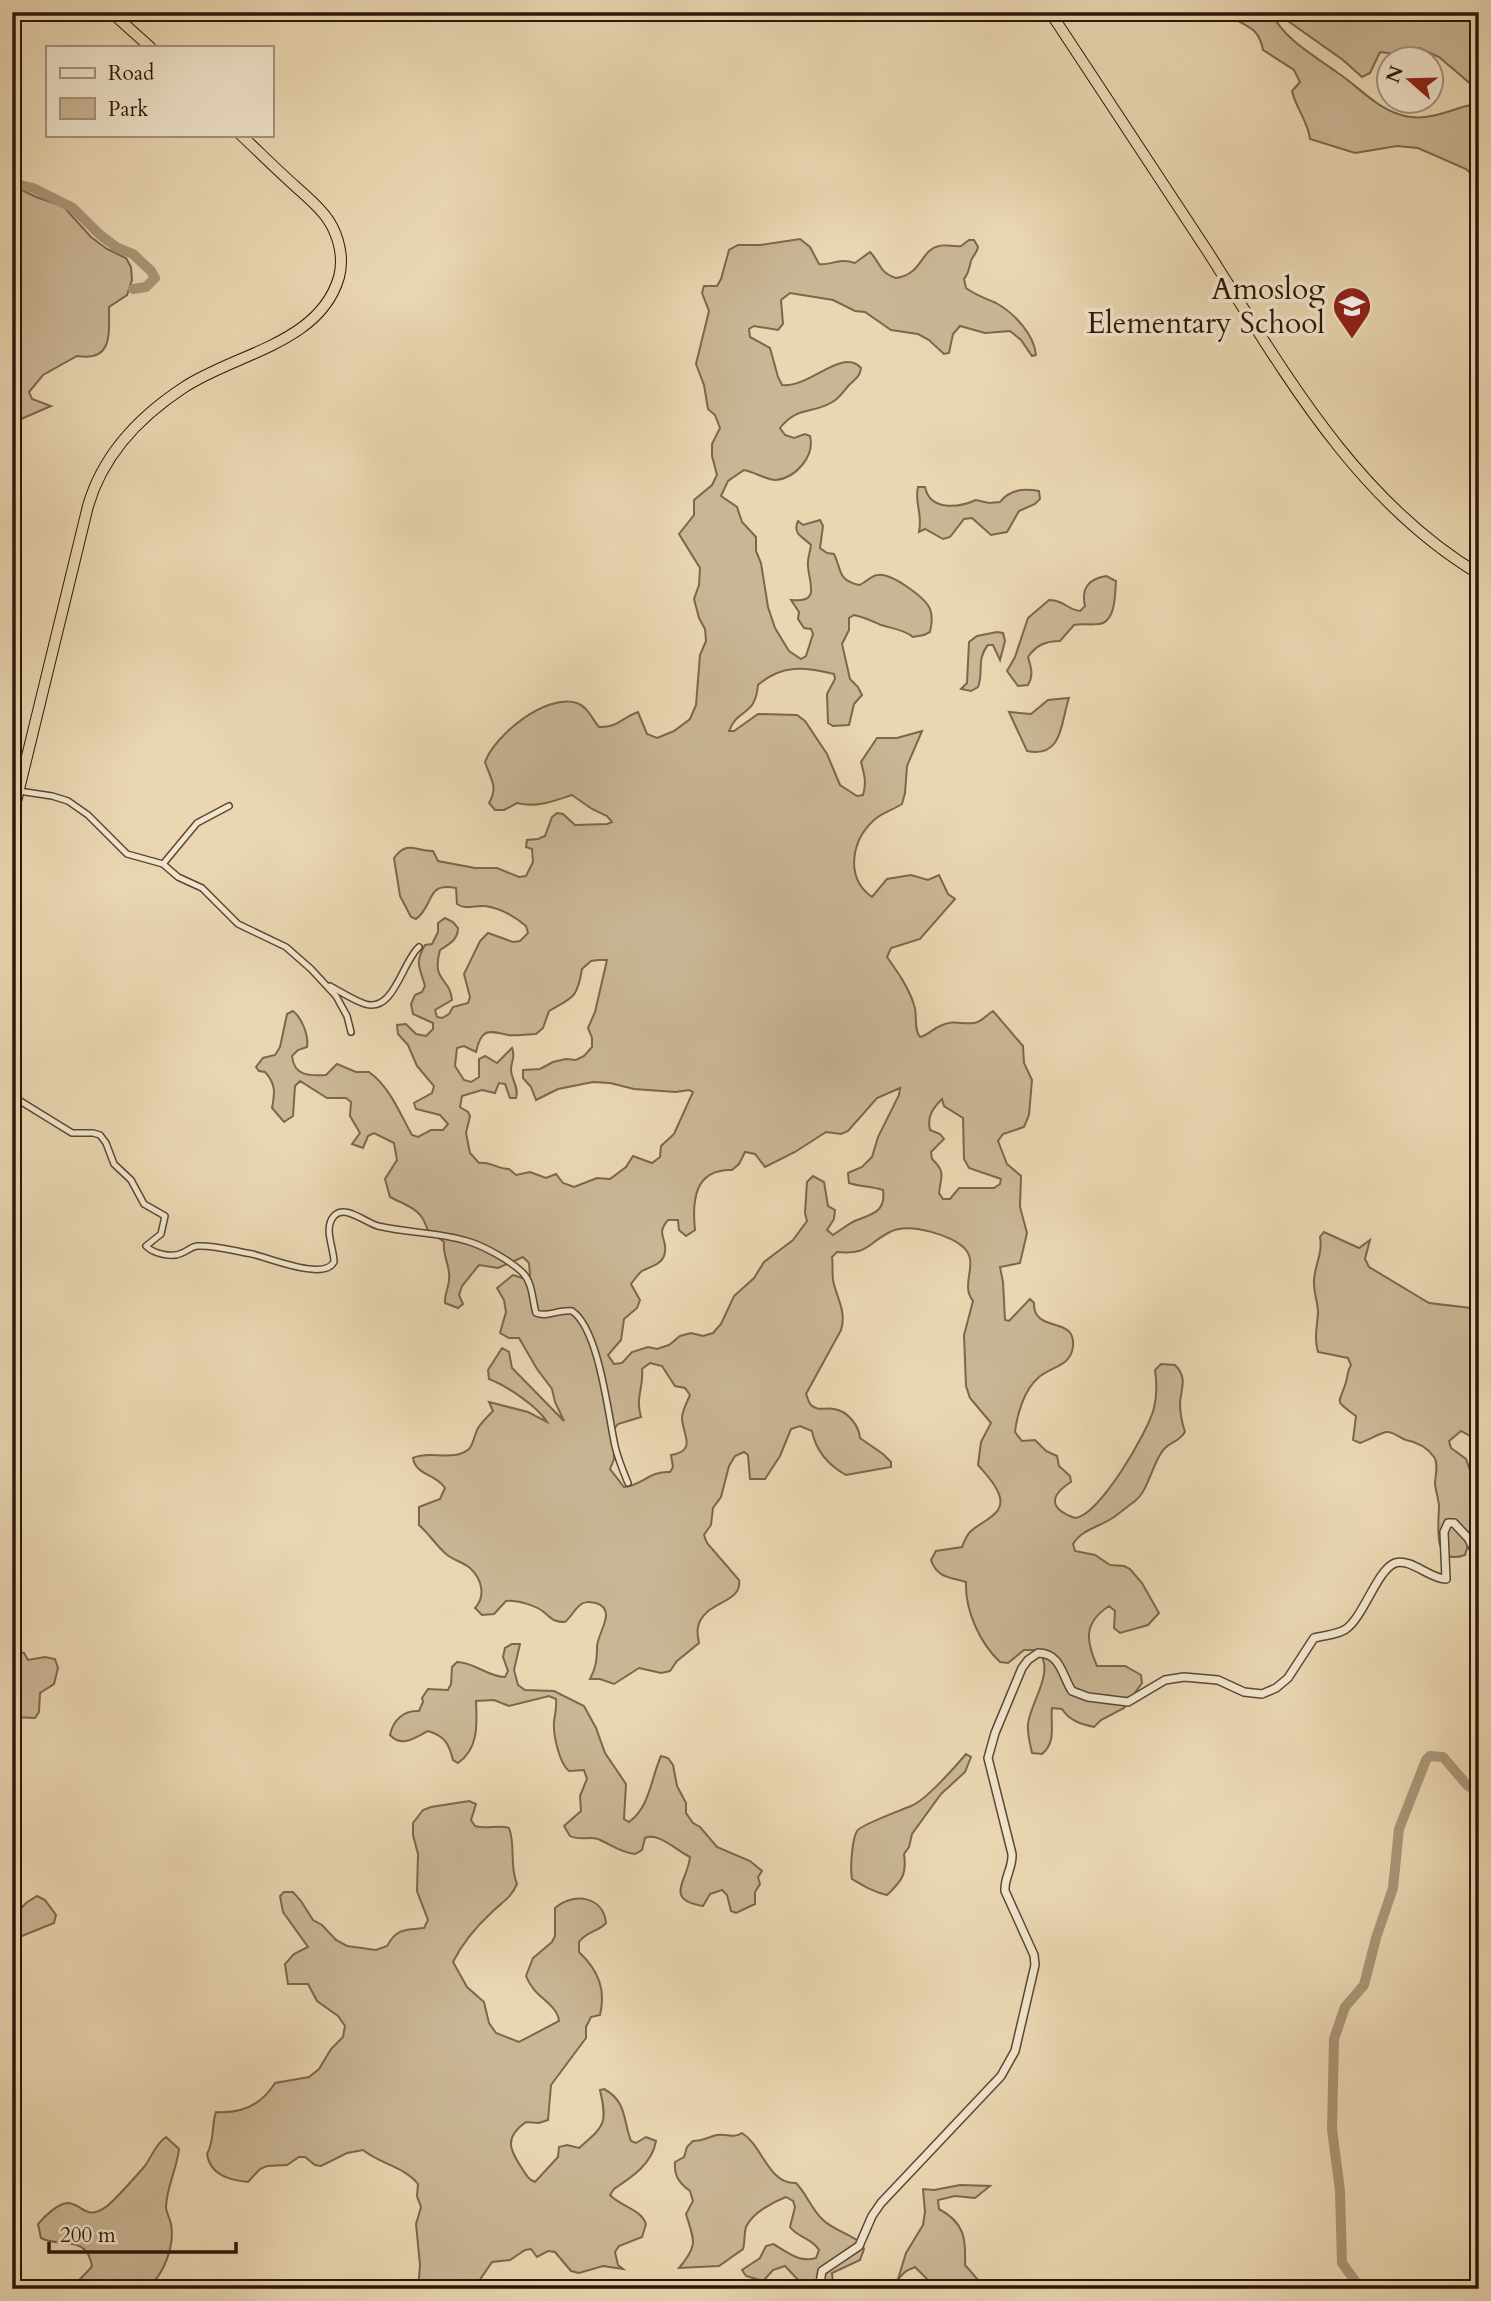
<svg xmlns="http://www.w3.org/2000/svg" width="1491" height="2301" font-family="Cardo,serif">
  <rect width="100%" height="100%" fill="#ead7b2"/>
  <filter id="stains"><feTurbulence type="fractalNoise" baseFrequency=".00286" numOctaves="4"/><feColorMatrix values="0 0 0 0 .2 0 0 0 0 .09 0 0 0 0 .02 0 0 0 .5 -.17"/></filter>
  <radialGradient id="worn" r=".72"><stop offset=".6" stop-color="#630" stop-opacity="0"/><stop offset="1" stop-color="#630" stop-opacity=".3"/></radialGradient>
  <g fill="#cab695" stroke="#7c664e" stroke-width="2" fill-rule="evenodd">
    <path d="M1227 12H1271C1284 40 1315 56 1338 73 1362 89 1380 113 1411 117 1434 120 1456 107 1479 103V187L1474 176 1466 169 1418 148 1397 146 1355 153 1310 139C1308 121 1296 109 1292 91L1300 82 1294 70 1263 50C1258 23 1243 29 1227 12Z"/>
    <path d="M1282 12H1479V91L1439 57 1420 48 1402 55 1380 52 1370 73 1362 77 1343 60 1288 21Z"/>
    <path d="M12 185 36 197 63 206 91 237 107 249 126 258 131 267 132 280 127 295 109 307C109 334 113 362 77 356L43 375 29 392 32 399 51 406 12 423Z"/>
    <path d="M800 239 810 247 819 264C832 266 838 257 855 263L870 252C881 263 878 272 896 278 923 274 920 250 939 246 945 244 954 247 961 246L969 240H974L978 247C977 253 973 255 971 261 969 268 969 273 964 279L966 288C975 295 985 298 996 303 1014 313 1034 334 1036 355L1032 356 1021 340 1010 331 985 333 960 326 953 334 949 353 944 354 929 340 918 334 891 330 865 312 855 311 833 300 790 293 781 300 783 324 778 330 754 326 749 329 750 337 770 348 778 377 782 385C810 388 842 347 861 368 860 377 855 379 849 385 844 391 840 397 834 401 813 415 798 405 780 428L785 435 794 438 805 434 810 436C815 456 796 478 776 480 766 480 755 472 744 470L728 481 721 496 737 507 742 522 756 537V551L761 563 768 607 775 628 789 651 801 659 806 656 813 634 811 629 804 628 798 619 799 612 791 600C820 603 810 586 808 567 807 560 810 552 811 545 803 537 792 534 798 521L803 525 820 520 823 526 820 548 827 553 834 554C842 570 837 580 859 585 866 583 871 575 878 575 891 573 925 597 930 609 933 617 932 624 930 632L924 635 913 637C903 629 893 629 881 625 872 621 864 617 854 615L849 618V630L842 644 850 679 858 687 862 695 854 704 849 725 833 726 828 723 827 694 835 679 834 674C805 667 782 664 758 685 755 718 738 707 729 731H734L758 714 797 715 805 721 827 754 840 785 857 796 863 795C867 782 864 774 861 762L877 738H897L922 731 907 766 905 793 902 804C893 810 881 813 874 820 851 841 845 878 872 897L887 879 911 875 928 880 939 875 948 894 955 899 920 939 891 948 887 957C897 971 909 988 914 1005 918 1015 913 1028 920 1037 929 1035 932 1029 940 1026 955 1019 961 1025 974 1023 982 1022 986 1015 993 1011L1023 1046 1024 1063 1032 1080 1029 1115 1024 1127 1003 1134 998 1141 1007 1164 1021 1176 1020 1207 1027 1233 1020 1263 1000 1267 1003 1282 1005 1320 1009 1321 1030 1299 1034 1303C1033 1334 1076 1315 1073 1346 1071 1367 1051 1366 1038 1378 1024 1390 1017 1415 1015 1432L1022 1441 1035 1440 1046 1451 1057 1456 1059 1466 1070 1476 1071 1482C1049 1496 1049 1509 1075 1518 1099 1516 1148 1432 1154 1408 1157 1395 1157 1383 1155 1370L1161 1364 1175 1365C1188 1378 1181 1388 1180 1403 1180 1413 1182 1423 1185 1432 1178 1443 1171 1441 1164 1449 1152 1463 1149 1490 1135 1501 1128 1506 1121 1512 1114 1517 1100 1527 1082 1529 1073 1544L1075 1551 1095 1555 1110 1565 1124 1566 1130 1569 1142 1583 1159 1613 1148 1625 1120 1633 1114 1628 1115 1611 1109 1606C1083 1623 1086 1641 1097 1666H1125L1141 1675 1142 1683 1124 1708 1101 1720 1094 1727C1080 1724 1069 1720 1062 1709L1052 1708C1050 1724 1057 1742 1042 1754L1032 1753C1030 1744 1027 1733 1028 1724 1031 1700 1056 1672 1038 1650H1024L1008 1663 1000 1662C980 1643 965 1611 966 1582 950 1577 937 1578 931 1560L936 1551 962 1547C964 1542 966 1536 970 1532 982 1520 1009 1514 998 1492 994 1482 985 1473 978 1465L981 1442 991 1423 970 1398 966 1386 964 1335 973 1301C960 1285 978 1265 966 1250 954 1235 908 1222 890 1232 866 1244 869 1255 837 1252L832 1257C833 1264 832 1272 833 1280 836 1297 847 1311 841 1330L806 1394C808 1398 808 1402 811 1405 818 1412 827 1407 834 1409 848 1411 859 1426 860 1438L883 1454 891 1462V1467L846 1475C828 1465 816 1451 812 1431L800 1426 791 1429 780 1456 765 1479H750L748 1455 744 1452 735 1456 729 1466 721 1497 713 1508 711 1525 704 1535 707 1543 739 1580C743 1604 703 1601 698 1627 697 1631 698 1638 699 1643L677 1661 670 1671 661 1673 639 1668 614 1684 600 1679H590C596 1668 597 1659 597 1647 597 1633 618 1610 596 1603 590 1602 584 1601 580 1605 574 1610 571 1617 565 1622 554 1622 552 1619 545 1613 536 1605 517 1600 506 1601L494 1614 482 1615 475 1608C486 1596 482 1579 470 1568 463 1562 453 1560 446 1554 436 1545 429 1534 419 1525V1507L440 1499 445 1488C435 1473 416 1476 413 1458 429 1450 454 1462 469 1449 474 1443 474 1435 478 1428 482 1422 488 1416 493 1411L489 1402 528 1412 547 1422C537 1406 507 1386 489 1379L488 1370 502 1348 509 1352 512 1368 564 1421 555 1402 552 1389 537 1369 519 1338H509L500 1333 506 1312 504 1300 497 1288 513 1275 526 1279 530 1275 529 1263 523 1257 498 1268 479 1265 462 1286 459 1295 463 1304 458 1308 445 1303C444 1294 449 1288 449 1279 451 1267 442 1255 444 1242L435 1235H430C427 1230 426 1224 423 1219 416 1207 401 1203 390 1197L385 1179 397 1160 394 1143 374 1133 368 1136 363 1148 352 1144 360 1133 350 1116 351 1102 346 1098H327L300 1081 295 1086 293 1116 284 1122 272 1108C275 1093 276 1084 265 1072L259 1071 256 1067 263 1058 275 1055 280 1047 287 1014 293 1011C302 1018 309 1036 307 1047L298 1050 292 1056C294 1076 309 1076 326 1075L337 1064 356 1072H369C390 1087 400 1114 412 1135L418 1137 431 1130H443L448 1124 440 1115 416 1109 414 1103 432 1093 434 1086 417 1066 408 1045 398 1034 397 1025 406 1024 416 1034 426 1036 433 1029V1023L413 1014 411 1004 415 995 422 992 425 986C420 967 414 964 425 945L432 944 438 932V923L445 918 453 922 458 928C458 940 449 944 440 950 431 982 450 977 452 1000L435 1010 437 1017 442 1018 449 1014 453 1007 468 1003 470 997 464 974 480 941 488 933 513 942 520 941 528 933 526 926C514 916 501 908 485 906 474 905 466 910 457 904L456 888C425 882 435 905 416 919L411 917 400 896 394 858C408 840 414 851 433 851L438 861 475 868H497L519 877 526 876 533 862 532 849 526 847 527 840 538 839 545 836 552 817 557 813 563 814 575 825 607 824 612 822 607 816 592 809 572 795C553 801 538 808 517 803L504 810H495L489 803C499 787 490 778 485 762 495 735 546 693 577 703 588 707 592 719 599 727 620 727 621 718 638 712L647 734 657 738 674 731 690 719 696 705 700 655 706 641 705 629 699 618 694 599 699 585 700 568 679 534 694 515V500L712 485 717 475 712 456V444L720 428 715 415 708 409 704 385 696 364 709 311 702 293 704 286H717L721 279 729 250 738 245H760ZM598 960H607L595 1012 588 1028 592 1038V1047L584 1056 576 1060 566 1059 553 1062 540 1069 523 1070V1078L531 1087 536 1100 558 1089 593 1082 610 1083 634 1089 676 1092 689 1090 693 1092 674 1134 661 1146 660 1157 652 1163 633 1156 626 1167 610 1179 597 1178 574 1187 563 1183 556 1174 546 1178 530 1172 516 1175 509 1169C497 1169 490 1161 479 1163L470 1153 466 1133 470 1116 468 1112 460 1107 462 1096 482 1090 495 1093 499 1083 505 1084 510 1098H516C519 1087 512 1081 511 1070 511 1061 516 1057 512 1048L497 1063 485 1056 479 1059V1077L471 1082 464 1080 455 1066 457 1048 464 1046 476 1052C481 1029 487 1030 508 1035 515 1036 527 1034 536 1034L543 1028 549 1011C573 997 577 999 582 969L591 961ZM900 1088 899 1095 878 1137 872 1157 862 1167 848 1173 849 1183C861 1187 871 1186 883 1190 886 1211 873 1214 857 1220 849 1223 841 1230 833 1235L827 1230 834 1219 835 1210 828 1206 824 1182 813 1176 807 1182 805 1213 807 1221 793 1240 764 1262 754 1278 734 1296 721 1324 713 1333 703 1336 691 1333 680 1336 669 1345 657 1349 648 1347 632 1352 622 1363 614 1364 608 1355 621 1340 624 1319 637 1308 640 1300 631 1284C635 1279 637 1275 642 1271 649 1267 661 1265 664 1256 670 1239 654 1236 668 1220H678L679 1230 686 1236 695 1230C692 1201 694 1169 732 1170L739 1164 745 1152 755 1154 765 1167 795 1152 826 1132 841 1134 848 1131 877 1098ZM942 1099 944 1106 963 1118 964 1159 969 1168 1001 1179 1000 1184 994 1188H959L950 1199H943L939 1193C941 1176 946 1172 932 1159L931 1152 944 1139 940 1134 930 1130C927 1117 932 1109 942 1099ZM650 1363 662 1366 675 1386 685 1388 690 1395C687 1402 682 1411 682 1418 682 1433 698 1451 671 1455L673 1467 670 1472C648 1471 644 1485 624 1487L610 1469 614 1459V1429L618 1424 641 1417C635 1397 644 1387 642 1369Z"/>
    <path d="M918 487H925C930 511 958 508 976 500L989 503 1000 502C1010 489 1024 488 1039 491L1040 499 1035 504 1019 511 1007 532 991 535 972 518 964 519 950 537 943 539 925 529 919 532C923 513 914 502 918 487Z"/>
    <path d="M1106 576 1116 581C1115 592 1116 617 1103 623 1095 626 1083 623 1074 625L1060 641C1046 641 1036 645 1028 657 1031 668 1034 674 1028 685L1018 686 1007 671 1015 657 1028 618 1049 600C1065 600 1067 610 1080 611L1085 606C1081 589 1088 579 1106 576Z"/>
    <path d="M997 632 1003 633 1005 641 1000 660 993 645H988C976 659 984 672 978 687L971 691 961 689 967 683 969 642 977 636Z"/>
    <path d="M1069 698C1061 719 1064 759 1027 751L1009 712 1031 714 1048 700Z"/>
    <path d="M1324 1232 1359 1248 1370 1240 1365 1259 1369 1267 1429 1303 1479 1309V1456L1470 1436 1461 1431 1449 1441 1451 1448 1466 1459 1471 1473 1479 1483V1526L1472 1532 1465 1555C1431 1567 1439 1525 1439 1505 1438 1498 1436 1491 1435 1484 1435 1476 1439 1464 1434 1457 1427 1447 1417 1442 1406 1440 1400 1438 1393 1431 1386 1432 1378 1434 1369 1440 1360 1443L1353 1440 1356 1416C1333 1399 1339 1405 1346 1382 1348 1375 1347 1371 1351 1365L1348 1358 1318 1352C1314 1339 1317 1327 1318 1313 1318 1302 1313 1291 1314 1280 1315 1264 1323 1253 1320 1237Z"/>
    <path d="M512 1644H520L514 1670 518 1685 525 1690 554 1691 584 1706 596 1728 605 1753 626 1784 624 1819 629 1822C650 1807 651 1778 661 1756L668 1758 673 1765 677 1786 686 1803V1813L693 1823 700 1827 717 1847 750 1861 762 1871 758 1877 760 1884 755 1892V1904L736 1913 731 1911 727 1895 722 1890 710 1894 703 1906C663 1900 688 1880 690 1857 676 1850 658 1832 645 1838L642 1850 635 1854C621 1853 610 1844 598 1839 589 1836 579 1841 570 1836L564 1826 581 1811 580 1796 587 1779 584 1770 569 1771C559 1763 553 1734 554 1722 555 1713 557 1707 556 1699L549 1696 509 1706 494 1700 476 1701C477 1723 479 1749 458 1763L453 1760C449 1744 445 1736 428 1731 414 1738 402 1748 390 1735 393 1720 404 1710 419 1711L423 1702 422 1698 428 1689 448 1690 451 1684 452 1667 457 1662C474 1662 488 1677 505 1677L508 1671 503 1657 505 1648Z"/>
    <path d="M19 1652 24 1653 28 1660 45 1657 55 1659 58 1668 54 1684 40 1693 39 1712 35 1718 12 1717V1659Z"/>
    <path d="M966 1754 971 1757 965 1772 941 1794 912 1834 909 1847 904 1854C907 1874 902 1881 887 1895 873 1892 864 1886 852 1879 850 1869 852 1839 857 1831 860 1825 902 1810 911 1806 925 1801 956 1766 966 1754Z"/>
    <path d="M469 1801 476 1804 471 1820 475 1826C487 1830 498 1824 509 1828 516 1846 509 1865 517 1884 511 1898 502 1902 491 1913 477 1926 462 1944 453 1962L467 1987 484 2002 489 2023 496 2033 519 2042 559 2021C557 2003 534 1998 526 1976L533 1958 552 1942 555 1936V1908C574 1892 603 1896 606 1923 598 1932 587 1931 579 1942V1952C599 1971 606 1990 600 2015L591 2017 586 2027V2038L551 2085 548 2120 539 2123 526 2122C503 2138 510 2150 523 2170 527 2176 528 2179 535 2182L558 2157 559 2147 567 2145 579 2148C604 2126 608 2125 600 2090L604 2089C627 2101 623 2121 631 2141L636 2143 646 2137 656 2141C652 2164 632 2177 614 2189L610 2195C621 2207 640 2208 646 2224L642 2237 619 2246 615 2252 618 2265 623 2269 603 2266 579 2273 571 2271 555 2252 548 2251 537 2257 531 2249 525 2250 510 2260 492 2262 477 2284 471 2289H418L420 2265 416 2224 421 2207 417 2196 418 2184C405 2167 380 2164 363 2150L347 2153 321 2166 315 2165 305 2157H299L287 2165 267 2166 260 2169 248 2182C229 2180 210 2175 207 2154 215 2140 211 2126 216 2112 242 2114 262 2104 275 2083L309 2077 319 2069 331 2049 343 2037 345 2026 338 2016 317 2001 308 1984H288L285 1964 294 1954 308 1947 283 1912 280 1896 284 1892H293L301 1901 313 1920 322 1925 336 1940 347 1946 376 1950 387 1946C397 1928 405 1930 424 1928L428 1920 417 1891 418 1854 413 1835V1823L423 1810 431 1807Z"/>
    <path d="M37 1896 45 1900 56 1915 54 1923 12 1940V1918L26 1903Z"/>
    <path d="M742 2133C762 2145 769 2185 796 2183 807 2194 811 2209 823 2220 835 2231 851 2234 862 2244L864 2249 860 2260 832 2273 833 2283 840 2289H804L801 2283 785 2266 773 2270 763 2281 746 2276 742 2270 760 2258 766 2246 773 2244C788 2252 798 2263 816 2258L819 2250C812 2238 798 2238 790 2227L795 2207 793 2201 786 2197C773 2202 752 2213 746 2227 744 2233 745 2243 743 2249L719 2266 679 2268C699 2244 694 2241 686 2214L693 2201 690 2191C679 2183 674 2176 675 2162L684 2157 687 2147 693 2141C703 2141 708 2137 717 2135 727 2133 733 2139 742 2133Z"/>
    <path d="M166 2137 179 2149C177 2169 166 2188 166 2208 167 2214 170 2219 171 2224 175 2246 164 2274 147 2289H73C75 2281 87 2274 92 2266 86 2233 61 2249 41 2238L38 2224C44 2217 58 2203 68 2203 83 2204 86 2222 107 2206 115 2200 137 2175 144 2167 152 2157 155 2144 166 2137Z"/>
    <path d="M960 2185 990 2186 975 2198 955 2196 938 2200 939 2209C965 2223 966 2239 965 2265L986 2289H937L915 2267 906 2271 898 2279 906 2253 923 2225 925 2212 923 2189 934 2190Z"/>
  </g>
  <g fill="none" stroke-linecap="round" stroke-linejoin="round">
    <g stroke="#aa9678" stroke-width="10">
      <path d="M12 183 33 188 73 208 99 234 116 247 133 254 151 271 155 278 146 287 133 289"/>
      <path d="M1361 2289 1342 2263 1340 2191 1332 2129 1334 2039 1345 2007 1364 1985 1376 1938 1393 1888 1399 1829 1426 1760 1430 1756 1443 1757 1468 1786 1479 1791"/>
    </g>
    <g stroke="#5c4732" stroke-width="8">
      <g id="minor">
        <path d="M12 790 52 796 68 801 88 815 127 854 163 864 178 877 202 888 238 924 286 947 311 969 336 996 347 1016 351 1032"/>
        <path d="M163 864 197 823 229 806"/>
        <path d="M330 986C341 992 353 1000 365 1004 394 1013 402 962 419 947"/>
        <path d="M12 1096 72 1133H93L100 1135 106 1143 114 1164 131 1180 144 1204 165 1216 161 1234 146 1246C154 1254 172 1258 182 1253 188 1251 190 1247 197 1246 214 1245 235 1251 252 1254 270 1258 324 1281 334 1262 334 1248 323 1228 334 1216 345 1204 366 1223 378 1226 407 1233 438 1232 467 1241 484 1246 511 1261 523 1273 533 1284 532 1299 536 1313 546 1318 560 1309 572 1311 599 1329 608 1414 615 1446 618 1459 623 1471 628 1483"/>
      </g>
    </g>
    <g stroke="#5c4732" stroke-width="10">
      <path id="tertiary" d="M829 2289 820 2283 822 2271 859 2246 872 2216 881 2203 1001 2076 1015 2051 1035 1965 1034 1955 1005 1891C1004 1877 1013 1868 1012 1854L988 1758 995 1733 1022 1668 1028 1660 1038 1653C1061 1653 1062 1676 1072 1691L1088 1697 1128 1702 1165 1680 1184 1677 1218 1680 1244 1692 1262 1694 1276 1688 1288 1678 1314 1638C1325 1635 1337 1635 1346 1629 1364 1616 1377 1570 1395 1563 1411 1558 1430 1579 1446 1579L1444 1532 1448 1523H1454L1468 1538 1479 1559"/>
    </g>
    <g stroke="#2d1708" stroke-width="12">
      <g id="trunk">
        <path d="M111 12 150 47"/>
        <path d="M1050 12C1103 92 1156 172 1208 252 1283 370 1355 500 1479 574"/>
        <path d="M12 818 88 506C103 454 139 417 183 388 233 354 320 344 339 277 344 258 339 237 329 221 320 207 307 197 295 186 277 170 259 152 241 135"/>
      </g>
    </g>
    <use href="#minor" stroke="#f1e5cd" stroke-width="5"/>
    <use href="#tertiary" stroke="#f1e5cd" stroke-width="7"/>
    <use href="#trunk" stroke="#ead7b2" stroke-width="10"/>
  </g>
  <defs>
    <g id="school-pin" transform="scale(2.0125)"><path d="M0 17L-7.5 6A9.5 9.5 0 1 1 7.5 6Z" fill="#8f2418" stroke="#f1e5cd"/><path d="M0-5L7-2L0 1L-7-2ZM-4 1L0 2.5L4 1V4Q0 6-4 4Z" fill="#fff"/></g>
  </defs>
  <g fill-rule="evenodd">
    <use href="#school-pin" x="1352" y="306"/>
  </g>
  <g text-anchor="middle" stroke-width="7" stroke-linejoin="round" paint-order="stroke">
    <g font-size="30" fill="#2d1708" stroke="#f1e5cd" text-anchor="end">
      <text x="1325" y="299">Amoslog<tspan x="1325" dy="34">Elementary School</tspan></text>
    </g>
  </g>
  <rect width="1491" height="2301" fill="none" stroke="#ead7b2" stroke-width="42"/>
  <rect x="14" y="14" width="1463" height="2273" fill="none" stroke="#2d1708" stroke-width="3.5"/>
  <rect x="21" y="21" width="1449" height="2259" fill="none" stroke="#2d1708" stroke-width="2"/>
  <rect x="46" y="46" width="228" height="91" fill="#f1e5cd" stroke="#a3937e" stroke-width="2"/>
  <rect x="60" y="68" width="35" height="10" fill="#f1e5cd" stroke="#a3937e" stroke-width="2"/>
  <text x="108" y="80" font-size="21" fill="#2d1708">Road</text>
  <rect x="60" y="98" width="35" height="21" fill="#cab695" stroke="#a3937e" stroke-width="2"/>
  <text x="108" y="116" font-size="21" fill="#2d1708">Park</text>
  <g transform="translate(1410 80) rotate(290)"><circle r="33" fill="#f1e5cd" stroke="#a3937e" stroke-width="2"/>
  <path d="M0-5L12 26L0 18L-12 26Z" fill="#8f2418"/>
  <text y="-10" font-size="19" font-weight="bold" text-anchor="middle" fill="#2d1708">N</text>
  </g>
  <path d="M49 2242v10h187v-10" fill="none" stroke="#2d1708" stroke-width="3.5"/>
  <text x="60" y="2242" font-size="21" fill="#2d1708" stroke="#f1e5cd" stroke-width="5" paint-order="stroke">200 m</text>
  <rect width="100%" height="100%" filter="url(#stains)"/>
  <rect width="100%" height="100%" fill="url(#worn)"/>
</svg>
